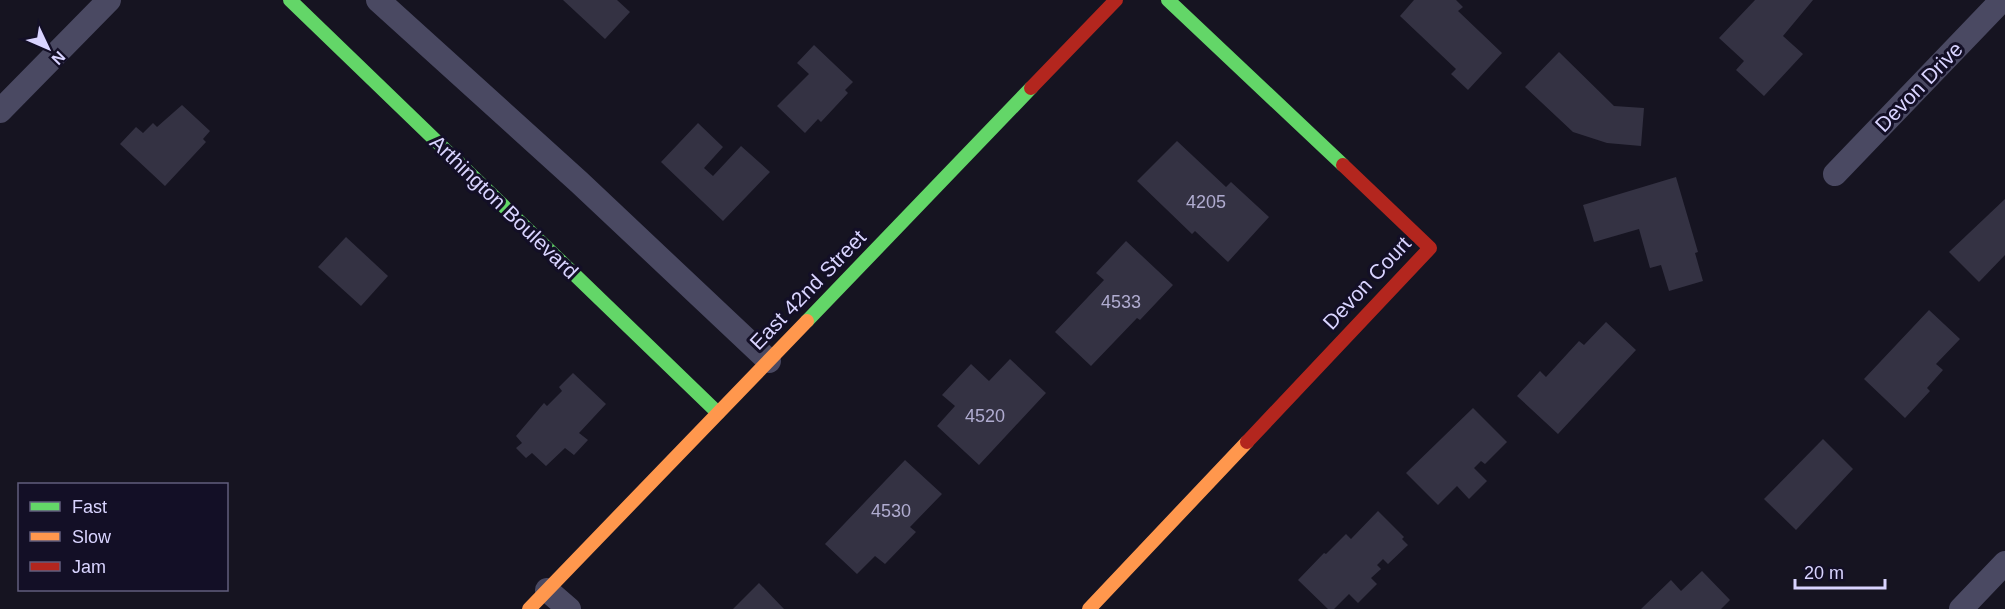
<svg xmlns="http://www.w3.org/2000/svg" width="2005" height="609" font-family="Helvetica,sans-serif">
  <rect width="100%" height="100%" fill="#161421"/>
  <g fill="#343243">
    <path d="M563 0H617L630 12 605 39Z"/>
    <path d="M1414 0H1456L1463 7 1458 11 1502 53 1468 90 1451 74 1456 69 1400 16Z"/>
    <path d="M1755 0H1813L1783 36 1803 54 1764 96 1736 70 1744 61 1719 38Z"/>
    <path d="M814 45 853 82 845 90 848 93 821 122 818 119 805 133 777 106 809 74 797 63Z"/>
    <path d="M1559 52 1614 106 1644 108 1641 146 1607 143 1573 132 1525 87Z"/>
    <path d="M182 105 210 131 203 139 206 142 165 186 120 144 136 127 143 133 153 123 157 127Z"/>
    <path d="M698 123 723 147 704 168 713 176 741 146 770 172 723 221 661 162Z"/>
    <path d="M1177 141 1226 187 1231 182 1269 217 1228 262 1195 231 1192 234 1137 181Z"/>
    <path d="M1676 177 1698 252 1695 253 1703 281 1669 291 1661 265 1650 268 1639 229 1594 242 1583 205Z"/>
    <path d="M2005 199V255L1979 282 1949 252Z"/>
    <path d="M346 237 388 276 361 306 318 267Z"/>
    <path d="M1126 241 1173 285 1140 320 1137 318 1091 366 1055 332 1104 280 1096 273Z"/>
    <path d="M1929 310 1960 339 1936 364 1943 370 1927 388 1930 391 1905 418 1864 379Z"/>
    <path d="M1606 322 1636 350 1558 434 1517 396 1540 371 1546 377 1579 341 1584 345Z"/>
    <path d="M1010 359 1046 393 979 465 937 426 955 406 942 395 971 364 989 381Z"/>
    <path d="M573 373 606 404 579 433 588 440 574 455 565 448 546 466 532 453 526 458 516 448 522 443 516 436 544 403 547 406 562 391 559 387Z"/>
    <path d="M1473 408 1507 442 1485 464 1481 461 1474 468 1487 481 1469 499 1457 486 1438 505 1406 473Z"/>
    <path d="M1823 439 1853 469 1796 530 1764 499Z"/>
    <path d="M905 460 942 494 910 527 916 532 885 564 875 556 857 574 825 544Z"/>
    <path d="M1378 511 1404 537 1402 539 1408 545 1388 564 1383 559 1377 565 1381 569 1371 578 1377 584 1358 603 1349 594 1334 609H1328L1298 580 1324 553 1326 554 1346 534 1351 539Z"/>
    <path d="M1702 571 1730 600 1721 609H1641L1671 580 1681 591Z"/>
    <path d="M759 583 784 609H733Z"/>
  </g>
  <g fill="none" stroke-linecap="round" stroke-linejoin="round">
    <g stroke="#4a4962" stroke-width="24">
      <path d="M378 0 579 182 769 361"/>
      <path d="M0 111 109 0"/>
      <path d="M1835 174 2002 0"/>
      <path d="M547 590 569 609"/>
      <path d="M1961 609 2005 563"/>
    </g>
    <g stroke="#63d668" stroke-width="14">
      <path d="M290 0 718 413"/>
      <path d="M1168 0 1343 165"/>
      <path d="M807 321 1031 88"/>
    </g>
    <g stroke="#ff974d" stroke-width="14">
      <path d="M529 609 807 321"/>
      <path d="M1089 609 1247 442"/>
    </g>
    <g stroke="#b3261e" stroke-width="14">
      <path d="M1031 88 1116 0"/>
      <path d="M1247 442 1430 248 1343 165"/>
    </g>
  </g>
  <g text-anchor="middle" stroke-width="6" stroke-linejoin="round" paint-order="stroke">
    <g font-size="18" fill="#b0acd0">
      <text x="1206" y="208">4205</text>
      <text x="1121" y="308">4533</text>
      <text x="985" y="422">4520</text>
      <text x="891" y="517">4530</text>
    </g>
    <g font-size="21" fill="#d9d4ff" stroke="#130f26">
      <text transform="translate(1919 87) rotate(-46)" y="7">Devon Drive</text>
      <text transform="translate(504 207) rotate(44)" y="7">Arthington Boulevard</text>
      <text transform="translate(1367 283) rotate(-47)" y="7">Devon Court</text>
      <text transform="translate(808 290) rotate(-46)" y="7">East 42nd Street</text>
    </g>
  </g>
  <rect x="18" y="483" width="210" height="108" fill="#130f26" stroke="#625e7d" stroke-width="1.5"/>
  <rect x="30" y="502" width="30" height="9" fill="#63d668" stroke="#625e7d" stroke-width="1.5"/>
  <text x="72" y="513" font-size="18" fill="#d9d4ff">Fast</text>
  <rect x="30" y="532" width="30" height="9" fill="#ff974d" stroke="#625e7d" stroke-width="1.5"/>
  <text x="72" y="543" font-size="18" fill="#d9d4ff">Slow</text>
  <rect x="30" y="562" width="30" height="9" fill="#b3261e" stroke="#625e7d" stroke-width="1.5"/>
  <text x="72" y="573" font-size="18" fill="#d9d4ff">Jam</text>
  <g transform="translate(48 48) rotate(134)" stroke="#130f26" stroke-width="4.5" paint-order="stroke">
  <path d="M0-4.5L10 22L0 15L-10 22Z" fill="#d9d4ff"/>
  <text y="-9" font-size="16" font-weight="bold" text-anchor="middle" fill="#d9d4ff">N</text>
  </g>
  <path d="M1795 579v9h90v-9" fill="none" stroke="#d9d4ff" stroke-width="3"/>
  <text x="1804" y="579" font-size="18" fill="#d9d4ff" stroke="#130f26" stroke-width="4.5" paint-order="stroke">20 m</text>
</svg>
